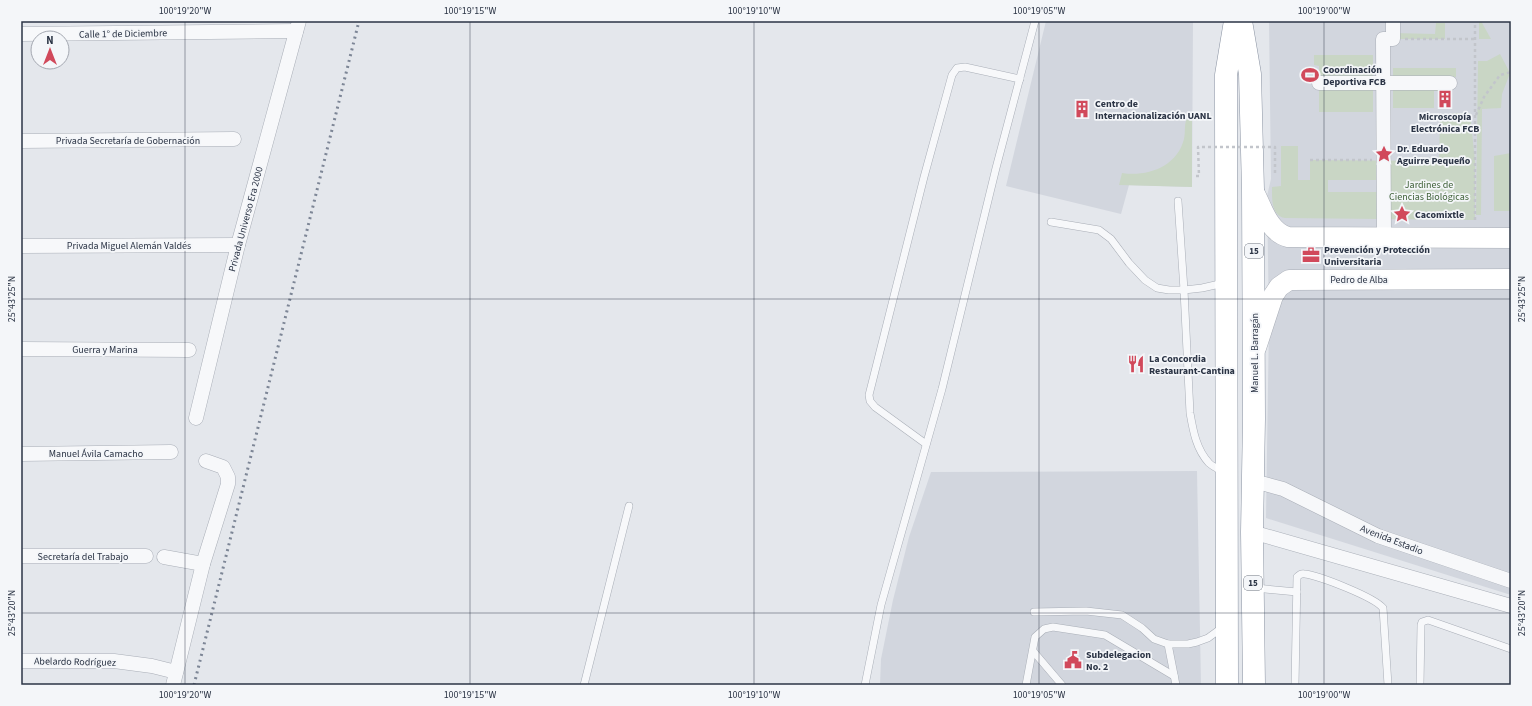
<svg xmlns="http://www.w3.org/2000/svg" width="1532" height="706" font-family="'Source Sans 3',sans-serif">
  <rect width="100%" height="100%" fill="#e4e7ec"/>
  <g fill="#d2d6de">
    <path d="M1046 21H1193L1192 187 1129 185 1121 214 1006 186Z"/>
    <path d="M1269 21H1511V595L1266 518 1269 321 1267 196 1271 179Z"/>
    <path d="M1197 471 1201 685H880L881 659 893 600 909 537 931 472Z"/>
  </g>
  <g fill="#c9d6c5" fill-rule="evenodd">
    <path d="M1479 21H1481L1491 39H1479Z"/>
    <path d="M1436 23H1445V39H1393V33L1435 34Z"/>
    <path d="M1500 54 1510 73 1502 94 1501 108 1482 109 1481 215H1476L1478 61H1487Z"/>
    <path d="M1314 55H1373V112H1319V66L1314 65Z"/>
    <path d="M1393 68H1456V77H1450V91H1434V108H1393Z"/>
    <path d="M1456 113H1470L1475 161V220L1285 218C1271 216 1272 198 1272 187L1281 186V146H1298V180H1310V160L1439 161 1440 116ZM1328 180H1384V192H1328Z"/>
    <path d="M1189 116H1192V187L1119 185 1122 173C1147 177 1177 167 1184 139 1186 131 1183 122 1189 116Z"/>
    <path d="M1511 153V211H1494V156Z"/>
  </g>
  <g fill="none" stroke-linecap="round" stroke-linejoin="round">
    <g stroke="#a9aeb7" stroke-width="8">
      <g id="lane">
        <path d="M1051 222 1099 230 1111 239 1129 263 1145 280 1157 288 1169 290H1184L1178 201"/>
        <path d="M926 444 875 407 870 401 869 395 924 177 952 75 957 68 965 67 1020 79"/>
        <path d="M1222 471C1218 469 1212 466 1209 463 1196 449 1193 430 1190 413L1184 290 1202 288 1224 283"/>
        <path d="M1255 588 1297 592"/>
        <path d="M1034 612 1086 611 1122 615 1142 628 1154 639 1168 644H1188L1197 642 1208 638 1223 627"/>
        <path d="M1168 644 1176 685"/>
        <path d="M1033 651 1062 685"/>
        <path d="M584 685 629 506"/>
        <path d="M865 685 881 605 942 389 996 168 1035 21"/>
        <path d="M1026 685 1035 637 1044 629 1053 627 1105 635 1174 676"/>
        <path d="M1295 685 1297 577C1299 575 1302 573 1305 574 1320 576 1374 597 1383 608L1388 685"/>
        <path d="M1420 685 1421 625 1422 622 1428 620 1431 621 1511 649"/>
      </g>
    </g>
    <g stroke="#a9aeb7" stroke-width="15">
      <g id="street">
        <path d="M21 34 296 31"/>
        <path d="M1319 83H1450"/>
        <path d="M21 141 234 139"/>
        <path d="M1384 238 1383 39H1393V21"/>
        <path d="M21 246 238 245"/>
        <path d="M21 349 189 350"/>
        <path d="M196 418 238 245 299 21"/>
        <path d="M21 454 171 452"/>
        <path d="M1254 481 1283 489 1378 536 1511 581"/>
        <path d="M1252 532 1511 606"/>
        <path d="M21 556H146"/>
        <path d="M164 557 203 564"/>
        <path d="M21 661H114L152 666 176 672"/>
        <path d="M173 685 203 564 228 484V477L223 467 206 461"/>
      </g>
    </g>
    <g stroke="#a9aeb7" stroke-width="21">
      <g id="secondary">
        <path d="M1253 190C1262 206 1268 232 1288 237L1511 238"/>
        <path d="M1256 348 1273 296 1279 287 1289 280 1511 279"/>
      </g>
    </g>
    <g stroke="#8b94a3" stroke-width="23">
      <g id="highway">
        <path d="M1241 21 1250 74 1253 190 1254 419 1252 532 1254 685"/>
        <path d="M1227 685 1226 102V75L1235 21"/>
      </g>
    </g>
    <g stroke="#c2c5cb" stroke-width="2.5" stroke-dasharray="3 3" stroke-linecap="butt">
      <path d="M1405 39H1475"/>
      <path d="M1476 115 1484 97 1500 75 1511 72"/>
      <path d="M1310 160H1372"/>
      <path d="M1397 160 1475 161"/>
      <path d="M1475 220V21"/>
    </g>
    <use href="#lane" stroke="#f7f8fa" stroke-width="7"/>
    <use href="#street" stroke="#f7f8fa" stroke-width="14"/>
    <use href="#secondary" stroke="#fff" stroke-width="20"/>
    <use href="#highway" stroke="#fff" stroke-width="22"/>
    <path stroke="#7d8696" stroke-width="3" stroke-dasharray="2 4" stroke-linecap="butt" d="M194 685 359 21"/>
    <path stroke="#c2c5cb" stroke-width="2.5" stroke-dasharray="3 3" stroke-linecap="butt" d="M1196 176H1199L1198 147H1275V175"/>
  </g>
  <path fill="none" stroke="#2b3445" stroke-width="1" stroke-opacity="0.45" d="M185 21V685M470 21V685M754 21V685M1039 21V685M1324 21V685M21 299H1511M21 613H1511"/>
  <defs>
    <g id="stadium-bare" transform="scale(1.38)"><path d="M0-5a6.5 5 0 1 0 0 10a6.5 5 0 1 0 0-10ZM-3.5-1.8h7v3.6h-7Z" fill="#d1495b" stroke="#f4f6f9" stroke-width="2.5" paint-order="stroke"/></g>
    <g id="building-bare" transform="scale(1.38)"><path d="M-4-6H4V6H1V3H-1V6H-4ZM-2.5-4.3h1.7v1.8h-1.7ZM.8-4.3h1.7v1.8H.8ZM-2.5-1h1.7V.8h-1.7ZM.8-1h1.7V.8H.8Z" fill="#d1495b" stroke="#f4f6f9" stroke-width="2.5" paint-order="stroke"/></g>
    <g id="sight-bare" transform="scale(1.38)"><path d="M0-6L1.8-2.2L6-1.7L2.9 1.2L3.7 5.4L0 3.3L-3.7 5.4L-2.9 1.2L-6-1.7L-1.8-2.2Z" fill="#d1495b" stroke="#f4f6f9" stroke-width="2.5" paint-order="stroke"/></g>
    <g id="office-bare" transform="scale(1.38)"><path d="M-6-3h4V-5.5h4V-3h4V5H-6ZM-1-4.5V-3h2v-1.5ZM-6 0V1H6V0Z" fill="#d1495b" stroke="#f4f6f9" stroke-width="2.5" paint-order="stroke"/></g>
    <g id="restaurant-bare" transform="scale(1.38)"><path d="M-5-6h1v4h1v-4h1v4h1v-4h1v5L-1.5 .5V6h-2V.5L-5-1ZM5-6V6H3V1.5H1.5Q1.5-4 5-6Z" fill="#d1495b" stroke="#f4f6f9" stroke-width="2.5" paint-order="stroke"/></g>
    <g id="civic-bare" transform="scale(1.38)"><path d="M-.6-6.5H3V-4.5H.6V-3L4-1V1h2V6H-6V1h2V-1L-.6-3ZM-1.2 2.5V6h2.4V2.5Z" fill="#d1495b" stroke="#f4f6f9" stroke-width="2.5" paint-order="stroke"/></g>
  </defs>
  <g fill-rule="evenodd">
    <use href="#stadium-bare" x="1310" y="75"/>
    <use href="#building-bare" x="1445" y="99"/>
    <use href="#building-bare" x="1082" y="109"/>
    <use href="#sight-bare" x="1384" y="154"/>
    <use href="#sight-bare" x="1402" y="214"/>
    <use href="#office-bare" x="1311" y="255"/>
    <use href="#restaurant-bare" x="1136" y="364"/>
    <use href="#civic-bare" x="1073" y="660"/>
  </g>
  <g text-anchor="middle" stroke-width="3.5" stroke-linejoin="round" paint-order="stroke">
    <g fill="#f4f6f9" stroke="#676e7b" stroke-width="1">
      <rect x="1245" y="244" width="18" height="14" rx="3"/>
      <rect x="1244" y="576" width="18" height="14" rx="3"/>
    </g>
    <g font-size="9" font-weight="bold" fill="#2b3445">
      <text x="1254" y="254">15</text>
      <text x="1253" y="586">15</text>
    </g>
    <g font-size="10" fill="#2b3445" stroke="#f4f6f9">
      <text transform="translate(123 33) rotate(-1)" y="4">Calle 1° de Diciembre</text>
      <text x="128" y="144">Privada Secretaría de Gobernación</text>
      <text transform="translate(245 219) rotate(-75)" y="4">Privada Universo Era 2000</text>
      <text x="129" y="249">Privada Miguel Alemán Valdés</text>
      <text x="1359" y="283">Pedro de Alba</text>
      <text x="105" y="353">Guerra y Marina</text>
      <text transform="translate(1254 353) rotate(-90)" y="4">Manuel L. Barragán</text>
      <text x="96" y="457">Manuel Ávila Camacho</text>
      <text transform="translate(1392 539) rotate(21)" y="4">Avenida Estadio</text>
      <text x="83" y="560">Secretaría del Trabajo</text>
      <text transform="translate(75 661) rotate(1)" y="4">Abelardo Rodríguez</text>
    </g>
    <g font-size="10" font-weight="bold" fill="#2b3445" stroke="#f4f6f9" text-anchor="start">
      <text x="1323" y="73">Coordinación<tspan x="1323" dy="12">Deportiva FCB</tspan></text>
      <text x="1095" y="107">Centro de<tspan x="1095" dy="12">Internacionalización UANL</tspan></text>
      <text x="1445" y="120" text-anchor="middle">Microscopía<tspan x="1445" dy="12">Electrónica FCB</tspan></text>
      <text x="1397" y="152">Dr. Eduardo<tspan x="1397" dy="12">Aguirre Pequeño</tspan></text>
      <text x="1415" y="218">Cacomixtle</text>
      <text x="1324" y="253">Prevención y Protección<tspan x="1324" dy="12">Universitaria</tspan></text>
      <text x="1149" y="362">La Concordia<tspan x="1149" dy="12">Restaurant-Cantina</tspan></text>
      <text x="1086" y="658">Subdelegacion<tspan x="1086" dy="12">No. 2</tspan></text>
    </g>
    <g font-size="10" fill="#3f6138" stroke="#f4f6f9">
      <text x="1429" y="188">Jardines de<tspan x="1429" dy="12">Ciencias Biológicas</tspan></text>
    </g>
  </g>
  <rect width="1532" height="706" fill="none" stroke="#f4f6f9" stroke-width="44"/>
  <g transform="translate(50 50)"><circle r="19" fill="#f4f6f9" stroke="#a4a8b1"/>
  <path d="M0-3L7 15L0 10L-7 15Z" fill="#d1495b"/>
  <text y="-6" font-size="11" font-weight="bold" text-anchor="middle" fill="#2b3445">N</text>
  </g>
  <rect x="22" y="22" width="1488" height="662" fill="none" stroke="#2b3445" stroke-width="1.5"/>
  <g font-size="10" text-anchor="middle" fill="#2b3445">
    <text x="185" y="14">100°19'20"W</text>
    <text x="470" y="14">100°19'15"W</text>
    <text x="754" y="14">100°19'10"W</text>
    <text x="1039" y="14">100°19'05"W</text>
    <text x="1324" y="14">100°19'00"W</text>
    <text transform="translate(11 299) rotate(-90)" y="4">25°43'25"N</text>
    <text transform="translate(1521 299) rotate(-90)" y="4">25°43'25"N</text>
    <text transform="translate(11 613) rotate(-90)" y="4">25°43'20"N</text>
    <text transform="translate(1521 613) rotate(-90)" y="4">25°43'20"N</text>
    <text x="185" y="698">100°19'20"W</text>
    <text x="470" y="698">100°19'15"W</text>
    <text x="754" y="698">100°19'10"W</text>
    <text x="1039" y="698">100°19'05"W</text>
    <text x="1324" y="698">100°19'00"W</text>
  </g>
</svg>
